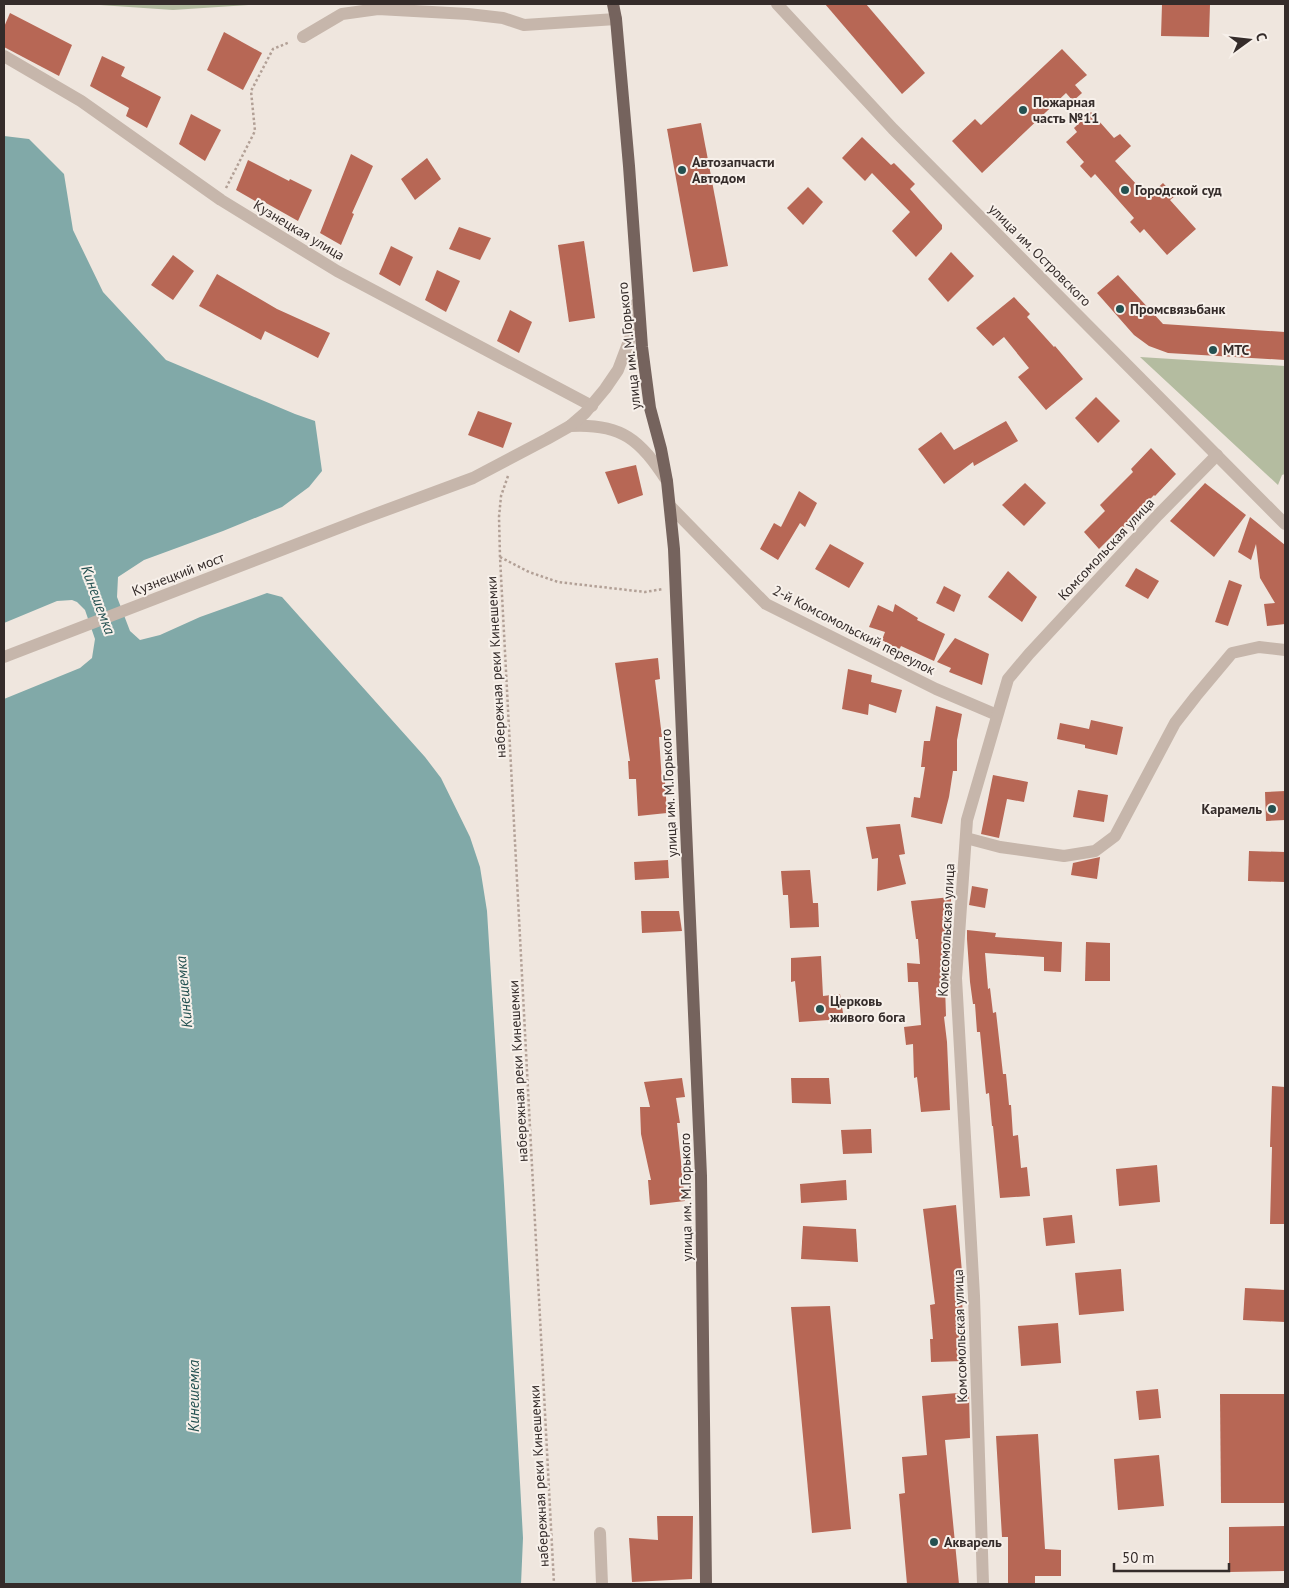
<svg xmlns="http://www.w3.org/2000/svg" width="1289" height="1588" font-family="'PT Sans',sans-serif">
  <rect width="100%" height="100%" fill="#efe6de"/>
  <g fill="#b4bca0">
    <path d="M85 4H264L173 10Z"/>
    <path d="M1140 357 1285 366V474L1282 475 1278 485Z"/>
  </g>
  <path fill="#81a9a8" d="M4 136 29 139 64 174 73 230 103 292 166 360 295 414 315 421 322 471 309 487 282 507 223 531 144 560 118 577 117 597 130 631 140 640 160 635 200 617 267 593 282 597 425 757 441 778 470 837 480 867 487 911 504 1185 523 1538 521 1584H4V699L80 668 92 658 95 639 85 610 77 602 72 600 57 601 4 623Z"/>
  <g fill="#b76755">
    <path d="M825 4H866L925 73 902 94Z"/>
    <path d="M1162 4H1210L1209 37 1161 36Z"/>
    <path d="M10 13 72 45 59 76 4 47V27Z"/>
    <path d="M224 32 262 53 243 90 207 70Z"/>
    <path d="M1062 49 1087 75 1075 85 1082 93 1073 101 1066 93 982 173 952 141 975 119 981 125Z"/>
    <path d="M102 56 125 67 121 76 161 97 147 128 126 116 129 108 90 86Z"/>
    <path d="M1091 112 1114 138 1120 134 1131 146 1115 161 1148 197 1163 183 1175 196 1170 200 1196 229 1167 255 1144 229 1140 233 1130 222 1134 218 1095 174 1091 178 1080 166 1084 162 1066 142 1077 132 1074 128Z"/>
    <path d="M191 114 221 130 205 161 179 144Z"/>
    <path d="M701 123 728 266 693 272 667 129Z"/>
    <path d="M862 137 891 165 894 163 915 184 910 189 942 225V229L916 257 892 231 910 212 872 173 865 181 842 158Z"/>
    <path d="M351 154 373 166 352 213 354 214 341 245 320 233Z"/>
    <path d="M427 158 441 179 415 200 401 179Z"/>
    <path d="M248 160 289 181 290 179 312 190 298 221 259 199 257 202 236 190Z"/>
    <path d="M808 187 823 202 803 225 787 208Z"/>
    <path d="M459 227 491 238 480 260 449 249Z"/>
    <path d="M584 241 595 318 569 322 558 245Z"/>
    <path d="M391 246 413 257 400 286 379 274Z"/>
    <path d="M951 252 974 276 948 302 928 279Z"/>
    <path d="M173 255 194 271 173 300 151 285Z"/>
    <path d="M437 270 460 281 446 312 425 300Z"/>
    <path d="M217 274 277 309 330 333 318 358 265 331 261 340 199 306Z"/>
    <path d="M1118 275 1163 324 1285 332V360L1168 353 1149 346 1134 335 1097 293Z"/>
    <path d="M1014 297 1030 314 1027 317 1054 347 1055 346 1083 379 1046 410 1018 377 1029 368 1004 337 993 346 976 328Z"/>
    <path d="M510 310 532 322 519 353 497 341Z"/>
    <path d="M1096 397 1120 421 1098 443 1075 418Z"/>
    <path d="M478 411 512 423 503 448 468 435Z"/>
    <path d="M1006 421 1018 441 974 466 973 462 944 484 918 449 941 432 954 450Z"/>
    <path d="M1151 448 1176 474 1155 496 1154 495 1123 528 1121 527 1099 549 1084 532 1105 511 1100 505 1133 472 1131 469Z"/>
    <path d="M636 465 643 495 618 504 605 472Z"/>
    <path d="M1025 483 1046 503 1024 526 1002 505Z"/>
    <path d="M1205 483 1246 515 1214 557 1170 521Z"/>
    <path d="M799 491 817 503 805 527 800 523 778 560 760 549 774 523 781 527Z"/>
    <path d="M1250 517 1285 545V624L1267 626 1264 604 1275 603 1260 578 1256 544 1251 560 1238 552Z"/>
    <path d="M830 544 864 563 849 588 815 569Z"/>
    <path d="M1136 568 1159 581 1148 599 1125 586Z"/>
    <path d="M1008 571 1037 597 1022 622 988 597Z"/>
    <path d="M1229 580 1242 585 1228 626 1215 622Z"/>
    <path d="M944 586 961 595 954 612 936 603Z"/>
    <path d="M895 604 918 618 917 620 945 634 934 661 901 646 899 650 882 640 885 632 869 627 878 605 893 612Z"/>
    <path d="M955 638 989 654 982 685 949 672 951 668 937 662Z"/>
    <path d="M658 658 660 679 655 680 662 737H659L662 782H665L667 813 638 816 636 779H629L628 761H630L615 663Z"/>
    <path d="M848 669 872 675 871 682 902 690 896 713 869 704 868 715 842 709Z"/>
    <path d="M936 706 962 714 957 740V771H953L949 797 942 824 911 817 914 797 920 798 925 767H921L924 741H930Z"/>
    <path d="M1091 720 1123 727 1117 755 1085 748V745L1057 739 1060 723 1089 729Z"/>
    <path d="M993 775 1028 782 1024 802 1007 799 999 838 981 834Z"/>
    <path d="M1078 790 1108 795 1104 822 1073 817Z"/>
    <path d="M1285 791V820L1266 821 1265 792Z"/>
    <path d="M900 824 905 854 899 855 906 884 877 891 878 858 872 859 866 827Z"/>
    <path d="M1249 851 1285 852V882L1248 881Z"/>
    <path d="M1100 857 1097 879 1071 875 1073 863Z"/>
    <path d="M668 860 669 878 635 880 634 862Z"/>
    <path d="M810 870 813 903H818L819 927 790 928 788 895H783L781 871Z"/>
    <path d="M972 886 988 889 985 908 969 905Z"/>
    <path d="M951 897V928L945 986 946 1016 944 1017 947 1042 950 1110 921 1112 917 1077 914 1078 913 1044 906 1045 904 1027 921 1025 918 982H908L907 963 920 964 918 939H916L911 901Z"/>
    <path d="M641 911H679L682 931 642 933Z"/>
    <path d="M967 930 996 933 995 937 1062 942 1061 972 1044 971V957L985 953 988 989 990 988 993 1013 996 1012 1003 1074H1006L1009 1105H1011L1013 1136 1018 1135 1021 1168 1027 1167 1030 1196 1000 1198 993 1126H992L989 1093 986 1094 980 1032H977L975 1004H973L970 982 967 939Z"/>
    <path d="M1086 942 1110 943V981H1085Z"/>
    <path d="M821 956 823 996 840 994 844 1019 799 1022 795 981 791 982V958Z"/>
    <path d="M682 1078 685 1097 676 1098 680 1123H677L685 1201 650 1205 648 1180H651L641 1134 640 1107H650L644 1082Z"/>
    <path d="M791 1078H829L831 1104 792 1103Z"/>
    <path d="M1272 1086 1285 1087V1224H1270L1272 1147H1270Z"/>
    <path d="M871 1129 872 1153 843 1154 841 1130Z"/>
    <path d="M1157 1165 1160 1202 1119 1206 1116 1169Z"/>
    <path d="M846 1180 847 1200 801 1203 800 1184Z"/>
    <path d="M956 1205 962 1272H959L964 1322 963 1323 964 1361 931 1362 930 1339H933L930 1305 935 1304 923 1209Z"/>
    <path d="M1072 1215 1075 1243 1046 1246 1043 1218Z"/>
    <path d="M803 1226 856 1229 858 1262 801 1259Z"/>
    <path d="M1121 1269 1124 1311 1079 1315 1075 1273Z"/>
    <path d="M1245 1288 1285 1290V1322L1243 1320Z"/>
    <path d="M830 1306 851 1529 812 1533 791 1307Z"/>
    <path d="M1058 1323 1061 1363 1021 1366 1018 1326Z"/>
    <path d="M1158 1389 1161 1418 1139 1420 1136 1391Z"/>
    <path d="M969 1392 970 1438 945 1440 959 1584H907L899 1494 905 1493 902 1457 927 1455 922 1396Z"/>
    <path d="M1220 1394H1285V1503H1221Z"/>
    <path d="M1038 1434 1045 1549 1061 1550V1576H1035V1584H1008V1537H1002L996 1436Z"/>
    <path d="M1159 1455 1164 1506 1118 1510 1114 1459Z"/>
    <path d="M657 1516H693L692 1579 632 1582 629 1538 658 1540Z"/>
    <path d="M1285 1526V1571L1229 1572V1527Z"/>
  </g>
  <g fill="none" stroke-linecap="round" stroke-linejoin="round">
    <g stroke="#b2a096" stroke-width="2.5" stroke-dasharray="2.5 2.5" stroke-linecap="butt">
      <path d="M226 188 255 131 251 91 273 49 290 42"/>
      <path d="M508 476 501 496 499 517 500 557 554 1584"/>
      <path d="M500 557 529 572 558 582 645 592 663 589"/>
    </g>
    <g stroke="#c6b6ab" stroke-width="12">
      <path d="M777 4 893 129 1285 524"/>
      <path d="M303 37 342 14 378 9 468 14 503 18 524 25 616 19"/>
      <path d="M4 56 81 101 221 200 337 271 592 406"/>
      <path d="M570 426C622 423 640 440 667 481"/>
      <path d="M671 507 766 604 936 689 997 715"/>
      <path d="M4 657 362 519 473 478 547 439 570 426 585 413 605 389 618 370 632 333 636 304"/>
      <path d="M966 838 1000 847 1064 856 1095 851 1115 836 1175 723 1196 696 1232 653 1259 647 1285 650"/>
      <path d="M600 1533 602 1584"/>
      <path d="M983 1584 974 1296 956 978 967 820 1008 679 1029 654 1158 515 1217 455"/>
    </g>
    <path stroke="#75635d" stroke-width="12" d="M613 4 616 19 629 166 642 347 650 408 661 449 667 481 674 549 701 1176 706 1584"/>
  </g>
  <g fill="#245151" stroke="#f7f0ea" stroke-width="2">
    <circle cx="1023" cy="110" r="5"/>
    <circle cx="682" cy="170" r="5"/>
    <circle cx="1125" cy="190" r="5"/>
    <circle cx="1120" cy="309" r="5"/>
    <circle cx="1213" cy="350" r="5"/>
    <circle cx="1272" cy="809" r="5"/>
    <circle cx="820" cy="1009" r="5"/>
    <circle cx="934" cy="1542" r="5"/>
  </g>
  <g text-anchor="middle" stroke-width="4" stroke-linejoin="round" paint-order="stroke">
    <g font-size="14" font-weight="bold" fill="#352c2a" stroke="#f7f0ea" text-anchor="start">
      <text x="1033" y="107">Пожарная<tspan x="1033" dy="16">часть №11</tspan></text>
      <text x="692" y="167">Автозапчасти<tspan x="692" dy="16">Автодом</tspan></text>
      <text x="1135" y="195">Городской суд</text>
      <text x="1130" y="314">Промсвязьбанк</text>
      <text x="1223" y="355">МТС</text>
      <text x="1262" y="814" text-anchor="end">Карамель</text>
      <text x="830" y="1006">Церковь<tspan x="830" dy="16">живого бога</tspan></text>
      <text x="944" y="1547">Акварель</text>
    </g>
    <g font-size="14" fill="#352c2a" stroke="#f7f0ea">
      <text transform="translate(299 230) rotate(31)" y="5">Кузнецкая улица</text>
      <text transform="translate(1040 255) rotate(45)" y="5">улица им. Островского</text>
      <text transform="translate(629 346) rotate(-96)" y="5">улица им. М.Горького</text>
      <text transform="translate(1106 549) rotate(-47)" y="5">Комсомольская улица</text>
      <text transform="translate(178 574) rotate(-21)" y="5">Кузнецкий мост</text>
      <text transform="translate(854 630) rotate(27)" y="5">2-й Комсомольский переулок</text>
      <text transform="translate(496 667) rotate(-93)" y="5">набережная реки Кинешемки</text>
      <text transform="translate(669 793) rotate(-93)" y="5">улица им. М.Горького</text>
      <text transform="translate(946 930) rotate(-87)" y="5">Комсомольская улица</text>
      <text transform="translate(518 1071) rotate(-93)" y="5">набережная реки Кинешемки</text>
      <text transform="translate(686 1197) rotate(-91)" y="5">улица им. М.Горького</text>
      <text transform="translate(960 1336) rotate(-92)" y="5">Комсомольская улица</text>
      <text transform="translate(539 1476) rotate(-93)" y="5">набережная реки Кинешемки</text>
    </g>
    <g font-size="15" font-style="italic" fill="#245151" stroke="#f7f0ea">
      <text transform="translate(98 600) rotate(70)" y="5">Кинешемка</text>
      <text transform="translate(184 992) rotate(-95)" y="5">Кинешемка</text>
      <text transform="translate(194 1396) rotate(-90)" y="5">Кинешемка</text>
    </g>
  </g>
  <rect width="1289" height="1588" fill="none" stroke="#352c2a" stroke-width="10"/>
  <g transform="translate(1249 40) rotate(75)" stroke="#f7f0ea" stroke-width="4" paint-order="stroke">
  <path d="M0-4L9 19L0 12L-9 19Z" fill="#352c2a"/>
  <text y="-8" font-size="14" font-weight="bold" text-anchor="middle" fill="#352c2a">С</text>
  </g>
  <path d="M1114 1563v8h115v-8" fill="none" stroke="#352c2a" stroke-width="2.5"/>
  <text x="1122" y="1563" font-size="15" fill="#352c2a" stroke="#f7f0ea" stroke-width="4" paint-order="stroke">50 m</text>
</svg>
